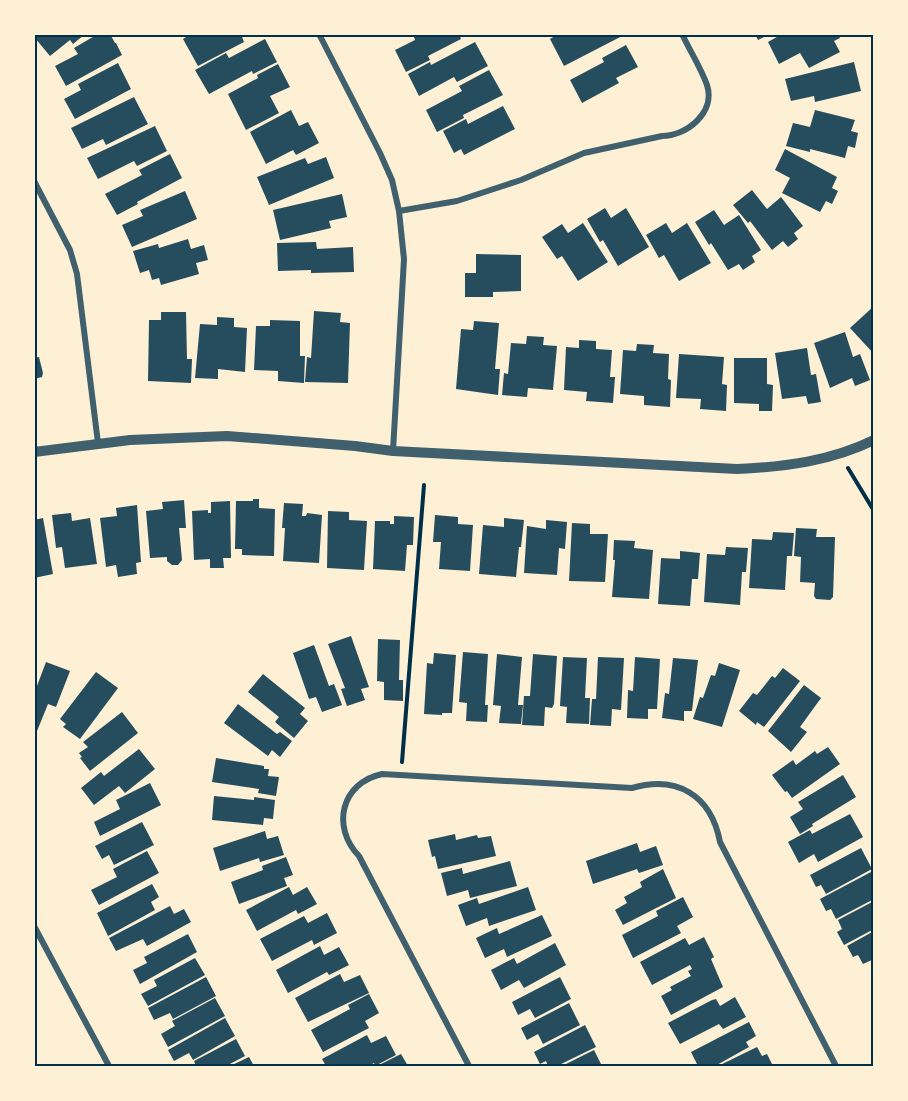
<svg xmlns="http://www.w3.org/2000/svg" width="908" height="1101" font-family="'DejaVu Sans',sans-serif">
  <rect width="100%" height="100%" fill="#fdf0d5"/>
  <g fill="#264d5e">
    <path d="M39 34H85L73 44 70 40 50 56 35 38Z"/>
    <path d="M98 34H110L115 43H116L122 55 66 86 55 66 78 54 74 48Z"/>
    <path d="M191 34H241L244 42 198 66 183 39Z"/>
    <path d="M413 34H459L461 39 428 56 430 60 406 72 395 50 415 40Z"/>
    <path d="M558 34H626L564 66 550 39Z"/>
    <path d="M755 34H770L758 40Z"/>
    <path d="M782 34H838L840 38 834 41 840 52 809 68 800 53 779 64 768 42Z"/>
    <path d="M265 39 277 62 253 74 252 71 209 94 195 70 226 53 229 58Z"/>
    <path d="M475 42 488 66 457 82 454 77 419 96 408 74 430 62 431 65Z"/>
    <path d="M626 45 638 67 616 78 619 83 582 103 570 80 604 62 602 58Z"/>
    <path d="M854 62 861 91 815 102 814 96 791 101 785 79Z"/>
    <path d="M118 63 131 89 75 119 64 99 81 90 78 84Z"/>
    <path d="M278 64 290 87 270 96 279 113 246 130 228 94 258 78 257 75Z"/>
    <path d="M489 70 503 95 463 115 464 118 437 132 426 110 462 91 459 86Z"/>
    <path d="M134 97 148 124 106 145 103 139 82 149 71 128Z"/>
    <path d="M503 106 515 129 464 155 461 149 454 153 443 131 466 119 468 124Z"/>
    <path d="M291 110 299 126 308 122 319 143 296 155 293 150 266 164 250 132Z"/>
    <path d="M815 110 855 120 851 131 858 133 855 148 848 146 845 158 810 149V152L786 146 793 123 810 127Z"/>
    <path d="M155 126 167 151 137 166 134 161 98 179 87 158Z"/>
    <path d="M785 149 837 177 832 188 838 191 832 204 826 201 820 212 782 193 790 178 775 170Z"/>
    <path d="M170 154 182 178 137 202 138 204 117 215 105 194 142 175 139 170Z"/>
    <path d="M326 157 334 178 269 205 257 177 305 158 308 164Z"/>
    <path d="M752 190 767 209 781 197 803 226 794 233 798 239 788 247 783 241 772 250 750 221 748 223 733 205Z"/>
    <path d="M185 191 197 219 132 247 122 225 143 216 140 210Z"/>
    <path d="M342 194 347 217 329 221 331 228 280 240 273 210Z"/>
    <path d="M605 208 611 218 626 208 649 247 618 266 603 240 600 242 587 219Z"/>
    <path d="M714 210 724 225 739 215 761 250 752 256 755 262 743 270 739 264 728 270 711 243 709 245 695 222Z"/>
    <path d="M583 223 608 262 578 281 562 256 557 259 542 237 562 224 568 233Z"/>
    <path d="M666 223 672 233 687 223 711 263 679 281 664 255 659 258 646 235Z"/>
    <path d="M188 239 191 249 204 245 208 260 196 263 199 274 161 285 159 278 152 280 149 270 140 273 133 251 158 244 159 248Z"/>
    <path d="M316 242 317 249 353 247 354 272 311 273V270L278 271 277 243Z"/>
    <path d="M476 254 521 255V291L493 292V297H465V273H476Z"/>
    <path d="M874 306V354L850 328Z"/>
    <path d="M314 311 341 313 340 322 350 323 348 383 305 382 307 357 311 358Z"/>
    <path d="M161 312H186L187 359H192L191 383 148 381 149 320H161Z"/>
    <path d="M217 317 234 318V327L247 328 245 372 218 369V379L195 378 200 324 217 325Z"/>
    <path d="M270 320 300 321V356H305L304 383 278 381V371L254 370 256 326H270Z"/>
    <path d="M474 321 499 323 495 369H500L498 395 456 389 461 329 473 330Z"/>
    <path d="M845 332 853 357 860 354 870 380 855 386 852 378 830 388 814 343Z"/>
    <path d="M527 336 544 337 543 345 557 346 553 390 528 388 527 397 502 395 504 373 508 374 511 343 526 344Z"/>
    <path d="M579 340 596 341V349L612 350 610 377H615L613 403 586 401 587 392 564 390 566 347 579 348Z"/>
    <path d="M637 344 654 345 653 353 669 354 668 379 671 380 670 407 644 405V396L620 394 623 350 636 351Z"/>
    <path d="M807 348 811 375 816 374 821 402 808 404 806 396 782 399 775 353Z"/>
    <path d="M679 354 724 357 722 384 727 385 726 411 700 409 701 399 676 398Z"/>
    <path d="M39 357 43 373 42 377 34 379V358Z"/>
    <path d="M734 358H767V384L773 385 772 411H759V404L734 403Z"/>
    <path d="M253 499H259V508L275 509 274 556 242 555V549H235L236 501H253Z"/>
    <path d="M184 500 186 528H179L182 560 178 565H172L167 561V557L150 558 146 511 163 509 162 502Z"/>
    <path d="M230 501 231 558H223L224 568H210V559L194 560 192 511 208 510V513H211V502Z"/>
    <path d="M284 503 303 504 302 516H306L307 513 322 515 319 563 283 561 285 528H282Z"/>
    <path d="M137 505 141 562 136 563 137 574 118 577 116 565 106 567 100 518 117 516 116 508Z"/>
    <path d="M328 511 349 512V520L367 521 364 570 327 568Z"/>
    <path d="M71 513 72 521 90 518 97 564 65 568 62 547 56 548 52 515Z"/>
    <path d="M435 515 458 517V524L473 525 470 571 439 569 441 542H433Z"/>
    <path d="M394 516 414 517 413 545H407L405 571 373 569 375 521H390V524H394Z"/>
    <path d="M43 518 53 574 34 578V520Z"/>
    <path d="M504 518 524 520 521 547H519L516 577 479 574 483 525 504 527Z"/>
    <path d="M546 520 567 522 565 549 559 548 557 575 524 573 527 526 546 529Z"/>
    <path d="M572 523 590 524V534H608L605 582 569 581Z"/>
    <path d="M796 528 817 529 816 537H835L833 597 830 600 816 599 814 596 815 583 800 582 801 557 794 556Z"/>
    <path d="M773 532 794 533 792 556H787L785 590 749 588 752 539 772 540Z"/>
    <path d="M614 540 635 541 634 548 653 550 649 599 612 597 615 560H613Z"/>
    <path d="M726 547 748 548 746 572H742L740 605 704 602 707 554 725 555Z"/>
    <path d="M680 551 700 553 698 579H692L690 606 658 604 661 558 680 559Z"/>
    <path d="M351 636 369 687 361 689 365 700 347 706 341 689 345 688 328 644Z"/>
    <path d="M378 639 400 640 399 680H403V701L384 700V682L377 681Z"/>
    <path d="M314 645 329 686 334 684 342 705 322 712 316 697 309 699 293 653Z"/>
    <path d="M463 652 488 654 485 705H488L487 722 466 721 467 703 459 702Z"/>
    <path d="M434 653 456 655 452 713H442V715L424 714 427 663 433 664Z"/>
    <path d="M497 654 522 657 518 705H523L521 724 499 723 501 706 493 705Z"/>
    <path d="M533 654 557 656 554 704 552 708 545 707 544 726 522 725 524 696H530Z"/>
    <path d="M563 657 587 658 585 698H590L589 724 566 723 567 707 560 706Z"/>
    <path d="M598 657 624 658 621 710 612 709 611 726 590 725 592 699H596Z"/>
    <path d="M635 657 660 659 657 709H648V719L627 718 628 690 633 691Z"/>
    <path d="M673 658 698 660 692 711H684V721L662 718 665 693 669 694Z"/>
    <path d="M46 662 70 671 56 707 48 704 35 736 34 694Z"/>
    <path d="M719 663 740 670 722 727 693 719 700 697 703 698 711 675 715 676Z"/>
    <path d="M783 668 800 681 764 727 757 722 756 725 739 711 753 693 757 695 772 676 775 678Z"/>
    <path d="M96 672 118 688 80 739 63 727 66 724 60 719Z"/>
    <path d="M263 674 305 708 300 714 308 721 294 738 275 722 279 717 248 692Z"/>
    <path d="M804 685 821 698 800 727 807 732 791 752 768 731Z"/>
    <path d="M238 704 277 734 280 732 292 741 280 757 272 750 268 756 224 723Z"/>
    <path d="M122 712 138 733 90 771 80 758 82 757 79 753 88 747 83 742Z"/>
    <path d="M828 747 840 764 792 798 787 791 785 792 772 775 793 760 796 765 815 751 817 754Z"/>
    <path d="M139 749 155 769 125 793 119 786 94 805 81 788 101 772 104 776Z"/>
    <path d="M216 758 264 766V769H269L268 776 279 777 276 796 258 793 259 789 212 782Z"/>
    <path d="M843 775 856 797 812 824 813 826 800 834 790 817 803 809 798 802Z"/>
    <path d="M150 783 161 805 100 836 94 822 120 809 116 800Z"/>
    <path d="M214 796 254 800V797L275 800 273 819 264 818 263 825 212 820Z"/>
    <path d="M850 814 863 837 818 862 814 854 799 863 788 842 810 830 812 834Z"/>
    <path d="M142 822 154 845 114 865 109 855 102 859 95 846Z"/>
    <path d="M265 831 267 839 278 836 284 855 260 862 259 858 220 871 213 848Z"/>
    <path d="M455 834 456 840 477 835 478 838 491 836 496 856 438 869 435 856 432 857 428 840Z"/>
    <path d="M637 843 640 852 656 846 663 865 639 873 637 869 593 884 586 861Z"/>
    <path d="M861 848 872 869 826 894 821 885 816 887 810 875Z"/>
    <path d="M147 851 159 873 99 905 91 890 117 877 113 869Z"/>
    <path d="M286 857 293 875 284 878 287 886 239 904 231 882 263 870 262 866Z"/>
    <path d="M510 861 517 886 470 898 468 890 447 896 441 873 462 868 463 874Z"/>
    <path d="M663 869 676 898 623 925 615 910 627 903 624 897 642 887 640 882Z"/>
    <path d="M871 872 874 877V899L836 919 831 909 826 911 820 899Z"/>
    <path d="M152 884 159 897 151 902 155 910 108 936 97 913Z"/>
    <path d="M289 887 293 895 307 887 317 904 298 914 296 910 257 931 246 910Z"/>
    <path d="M528 887 536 910 489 926 487 918 466 926 458 905 477 898 479 904Z"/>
    <path d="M683 897 693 917 677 926 681 933 633 958 622 935 658 916 656 911Z"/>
    <path d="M874 901V929L844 945 837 932 842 929 838 920Z"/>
    <path d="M170 906 174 914 184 909 191 922 147 946 143 939 116 951 109 938Z"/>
    <path d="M327 913 337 933 314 945 312 940 272 961 260 939 304 916 308 923Z"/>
    <path d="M542 915 552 936 507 957 504 949 485 958 476 938 497 928 499 934Z"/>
    <path d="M874 931V959L863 964 858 955 853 957 847 946Z"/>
    <path d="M188 934 197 952 140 984 133 970 147 963 144 957Z"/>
    <path d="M704 937 714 957 711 959 723 987 671 1015 661 996 672 990 670 987 691 976 688 971 692 969 690 965 652 985 640 962 685 938 689 945Z"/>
    <path d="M555 943 566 965 524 988 519 980 501 990 491 970 514 958 517 964Z"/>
    <path d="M320 946 324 955 339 947 349 965 329 975 327 972 288 993 276 970Z"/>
    <path d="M195 958 205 975 148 1006 141 994 157 986 154 980Z"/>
    <path d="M340 974 344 982 360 975 369 993 308 1022 295 998Z"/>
    <path d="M206 977 216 996 173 1019 170 1013 154 1020 148 1008Z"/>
    <path d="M560 977 571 999 535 1018 530 1009 518 1015 512 1002Z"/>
    <path d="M369 994 379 1013 365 1021 369 1028 323 1052 311 1030 350 1009 348 1005Z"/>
    <path d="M735 997 746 1017 723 1029 719 1024 680 1044 668 1023 712 1000 716 999 720 1006Z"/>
    <path d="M215 998 225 1016 168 1047 161 1034 175 1026 172 1021Z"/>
    <path d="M569 1003 580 1025 543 1044 538 1034 527 1040 521 1028Z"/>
    <path d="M225 1018 235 1036 193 1060 189 1053 174 1061 168 1050Z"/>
    <path d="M749 1022 756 1036 746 1042 749 1047 715 1066H698L691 1052Z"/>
    <path d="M585 1025 596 1047 557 1066H548L546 1061 540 1064 534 1052Z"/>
    <path d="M367 1035 371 1043 386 1036 396 1055 375 1066 374 1063 368 1066H326L322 1059Z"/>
    <path d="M236 1039 245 1056 226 1066H196L194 1061Z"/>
    <path d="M757 1047 762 1056 767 1054 773 1066H718Z"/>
    <path d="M594 1050 602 1066H562Z"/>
    <path d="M401 1054 408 1066H377Z"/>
    <path d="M249 1057 254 1066H230Z"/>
  </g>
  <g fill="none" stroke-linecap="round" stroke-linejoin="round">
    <g stroke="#003049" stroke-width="4">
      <path d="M848 468 874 511"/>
      <path d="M402 762 424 485"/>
    </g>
    <g stroke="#3f606c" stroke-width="6">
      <path d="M319 34 380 153 392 180 399 211 404 259 393 451"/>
      <path d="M34 181 70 250 77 274 98 443"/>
      <path d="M399 211 457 201 521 180 584 153 662 136C686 136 716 113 707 85 701 68 690 51 682 34"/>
      <path d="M34 926 109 1066"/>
      <path d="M469 1066 359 856C331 827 341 783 382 774L632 788C677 775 711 795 720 842L836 1066"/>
    </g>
    <path stroke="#3f606c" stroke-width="10" d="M34 452 130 440 227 436 355 446 393 451 737 469C785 467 831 461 874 440"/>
  </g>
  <rect width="908" height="1101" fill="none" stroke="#fdf0d5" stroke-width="72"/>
  <rect x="36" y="36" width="836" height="1029" fill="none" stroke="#003049" stroke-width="2"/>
</svg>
